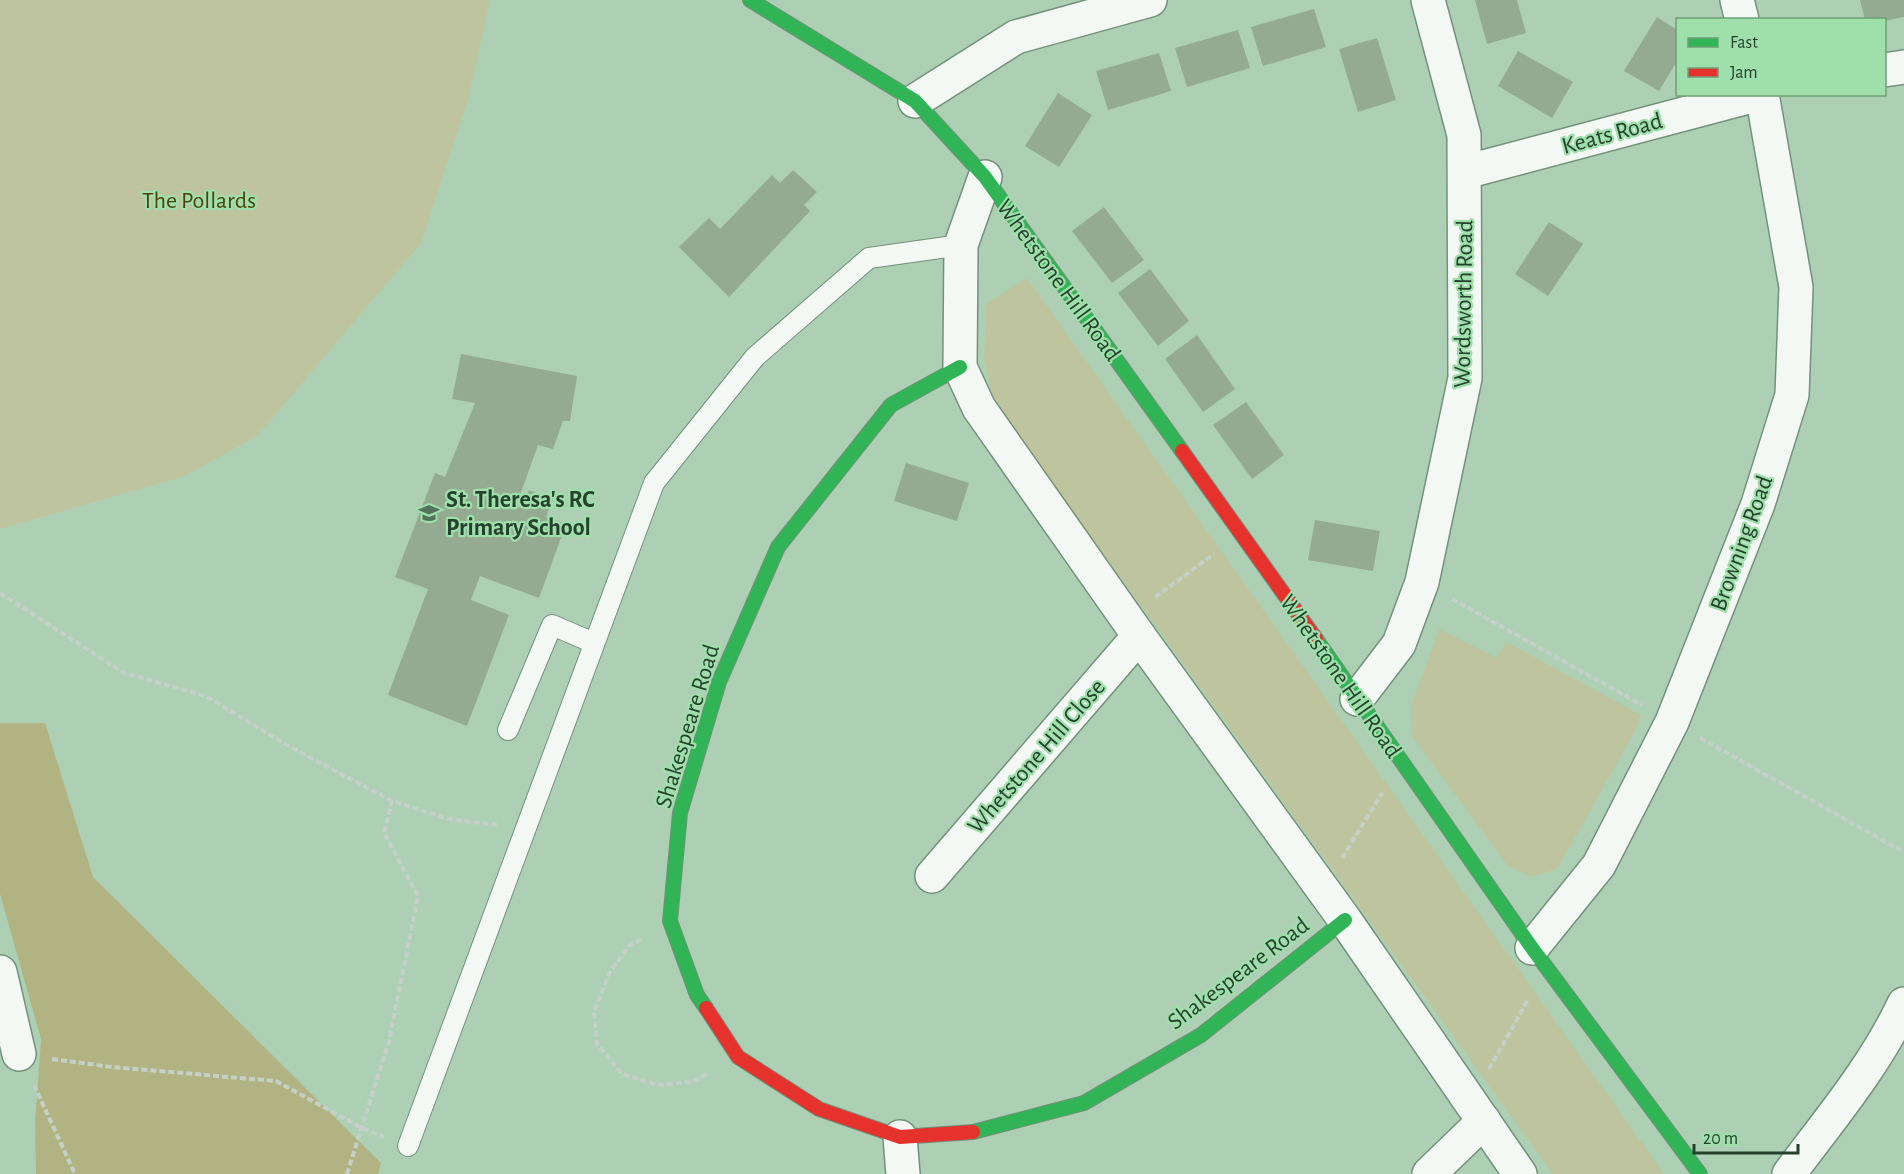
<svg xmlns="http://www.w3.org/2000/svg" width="1904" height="1174" font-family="'Alegreya Sans',sans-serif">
  <rect width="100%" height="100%" fill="#add0b4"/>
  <g fill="#bec49d">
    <path d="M0 0H490L468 100 421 243 258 435 185 476 0 529Z"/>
    <path d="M1027 278 1664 1174H1553L995 404 984 360 986 304Z"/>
    <path d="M1439 629 1497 658 1506 642 1641 715 1636 729 1558 868 1533 877 1508 866 1412 736 1411 706Z"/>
  </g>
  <path fill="#b1b482" d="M0 723H45L93 877 381 1163 378 1174H36L35 1123 41 1039 0 894Z"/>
  <g fill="#94aa91">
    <path d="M1475 0H1517L1526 33 1487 44Z"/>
    <path d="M1860 0H1904V17L1884 21V20H1865Z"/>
    <path d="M1314 9 1326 47 1263 66 1251 27Z"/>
    <path d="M1657 17 1677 30V61L1659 91 1624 71Z"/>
    <path d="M1238 30 1250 68 1187 87 1175 48Z"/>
    <path d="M1377 38 1396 100 1358 112 1339 49Z"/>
    <path d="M1518 51 1573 82 1552 118 1498 86Z"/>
    <path d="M1159 53 1171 91 1108 110 1096 71Z"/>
    <path d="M1058 93 1092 115 1059 167 1025 146Z"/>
    <path d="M793 170 817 192 804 205 810 211 729 297 679 247 709 218 720 229 772 175 780 183Z"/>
    <path d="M1104 207 1144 260 1112 283 1072 231Z"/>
    <path d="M1549 222 1583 244 1548 296 1515 274Z"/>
    <path d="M1150 269 1189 321 1158 346 1118 293Z"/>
    <path d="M1197 335 1235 389 1203 412 1165 359Z"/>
    <path d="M461 354 577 376 570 421H563L553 449 538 445 516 506 522 508 529 490 553 499 546 517 566 524 539 598 480 576 471 600 509 615 467 726 388 695 428 589 395 577 435 473 445 477 475 403 452 399Z"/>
    <path d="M1246 402 1284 455 1252 479 1213 425Z"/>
    <path d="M906 463 969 483 957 521 894 501Z"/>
    <path d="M1315 520 1380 531 1373 571 1308 560Z"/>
  </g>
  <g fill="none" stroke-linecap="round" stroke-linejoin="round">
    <g stroke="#74917b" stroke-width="22">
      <g id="lane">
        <path d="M508 730 552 625 594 643"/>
        <path d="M408 1146 654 483 755 357 869 258 961 245"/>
      </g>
    </g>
    <g stroke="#74917b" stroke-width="36">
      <g id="street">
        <path d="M1737 0 1742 20"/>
        <path d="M1884 70 1904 67"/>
        <path d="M915 101 1016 37 1150 0"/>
        <path d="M1465 172 1759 94"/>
        <path d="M985 177 961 245 960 367 979 408 1139 636 1345 920 1520 1174"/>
        <path d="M1357 699 1399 644 1422 582 1465 378 1464 135 1428 0"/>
        <path d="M932 876 1139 636"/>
        <path d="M1532 948 1599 865 1672 722 1758 504 1792 395 1796 287 1762 94"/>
        <path d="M0 972 19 1054"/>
        <path d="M900 1137 903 1174"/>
        <path d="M1429 1174 1484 1121"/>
        <path d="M1789 1174C1830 1119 1875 1066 1904 1004"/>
      </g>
    </g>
    <g stroke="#74917b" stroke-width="16">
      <g id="fast">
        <path d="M750 0 915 101 985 177 1182 451"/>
        <path d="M1316 639 1532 948 1700 1174"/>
        <path d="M706 1008 697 995 670 921 680 813 719 682 778 547 891 405 960 367"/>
        <path d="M973 1132 1084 1103 1201 1035 1345 920"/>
      </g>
    </g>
    <g stroke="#74917b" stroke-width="16">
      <g id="jam">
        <path d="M1182 451 1316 639"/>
        <path d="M706 1008 738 1057 819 1109 900 1137 973 1132"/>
      </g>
    </g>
    <g stroke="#c5d0c8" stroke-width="4" stroke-dasharray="6 3" stroke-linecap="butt">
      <path d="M0 593 124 673 206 696 290 747 392 801 448 819 497 825"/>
      <path d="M1155 597 1214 554"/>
      <path d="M1452 599 1642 705"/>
      <path d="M1700 738 1904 852"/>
      <path d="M1342 858 1382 793"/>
      <path d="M641 939 629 946 610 972 594 1012 597 1044 622 1074 657 1085 692 1082 709 1073"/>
      <path d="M52 1059 112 1067 276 1081 362 1128 384 1137"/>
      <path d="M1489 1069 1528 1000"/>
      <path d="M34 1085 75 1174"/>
      <path d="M347 1174 389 1041 418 896 384 833 392 801"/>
    </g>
    <use href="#lane" stroke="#f3f8f4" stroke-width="20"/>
    <use href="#street" stroke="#f3f8f4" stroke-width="33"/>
    <use href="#fast" stroke="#30b455" stroke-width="14"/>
    <use href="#jam" stroke="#e5322d" stroke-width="14"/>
  </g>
  <defs>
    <g id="school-bare" transform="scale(1.62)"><path d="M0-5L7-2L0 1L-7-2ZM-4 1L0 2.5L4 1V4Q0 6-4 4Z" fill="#55735c" stroke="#9edfab" stroke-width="2.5" paint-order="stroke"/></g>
  </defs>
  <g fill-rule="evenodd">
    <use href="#school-bare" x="429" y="513"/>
  </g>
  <g text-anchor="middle" stroke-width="4.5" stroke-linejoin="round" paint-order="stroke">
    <g font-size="24" fill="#26412c" stroke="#9edfab">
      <text transform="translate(1612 133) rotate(-15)" y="8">Keats Road</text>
      <text transform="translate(1059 280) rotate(54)" y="8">Whetstone Hill Road</text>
      <text transform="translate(1463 304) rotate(-89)" y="8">Wordsworth Road</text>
      <text transform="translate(1741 543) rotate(-70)" y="8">Browning Road</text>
      <text transform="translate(1341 676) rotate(55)" y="8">Whetstone Hill Road</text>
      <text transform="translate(687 726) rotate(-73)" y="8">Shakespeare Road</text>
      <text transform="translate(1036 756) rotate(-49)" y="8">Whetstone Hill Close</text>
      <text transform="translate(1238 973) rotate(-37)" y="8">Shakespeare Road</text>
    </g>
    <g font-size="24" fill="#514009" stroke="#9edfab">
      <text x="199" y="208">The Pollards</text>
    </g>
    <g font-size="24" font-weight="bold" fill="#26412c" stroke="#9edfab" text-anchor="start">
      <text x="446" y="507">St. Theresa's RC<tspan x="446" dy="28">Primary School</tspan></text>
    </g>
  </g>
  <rect x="1676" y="18" width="210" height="78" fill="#9edfab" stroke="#6ea078" stroke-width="1.5"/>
  <rect x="1688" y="38" width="30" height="9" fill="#30b455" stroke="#6ea078" stroke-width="1.5"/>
  <text x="1730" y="48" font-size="18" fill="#26412c">Fast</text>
  <rect x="1688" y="68" width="30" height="9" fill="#e5322d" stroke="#6ea078" stroke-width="1.5"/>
  <text x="1730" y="78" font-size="18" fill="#26412c">Jam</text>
  <path d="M1694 1144v9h104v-9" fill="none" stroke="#26412c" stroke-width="3"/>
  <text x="1703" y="1144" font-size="18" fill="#26412c" stroke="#9edfab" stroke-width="4.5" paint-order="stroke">20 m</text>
</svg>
